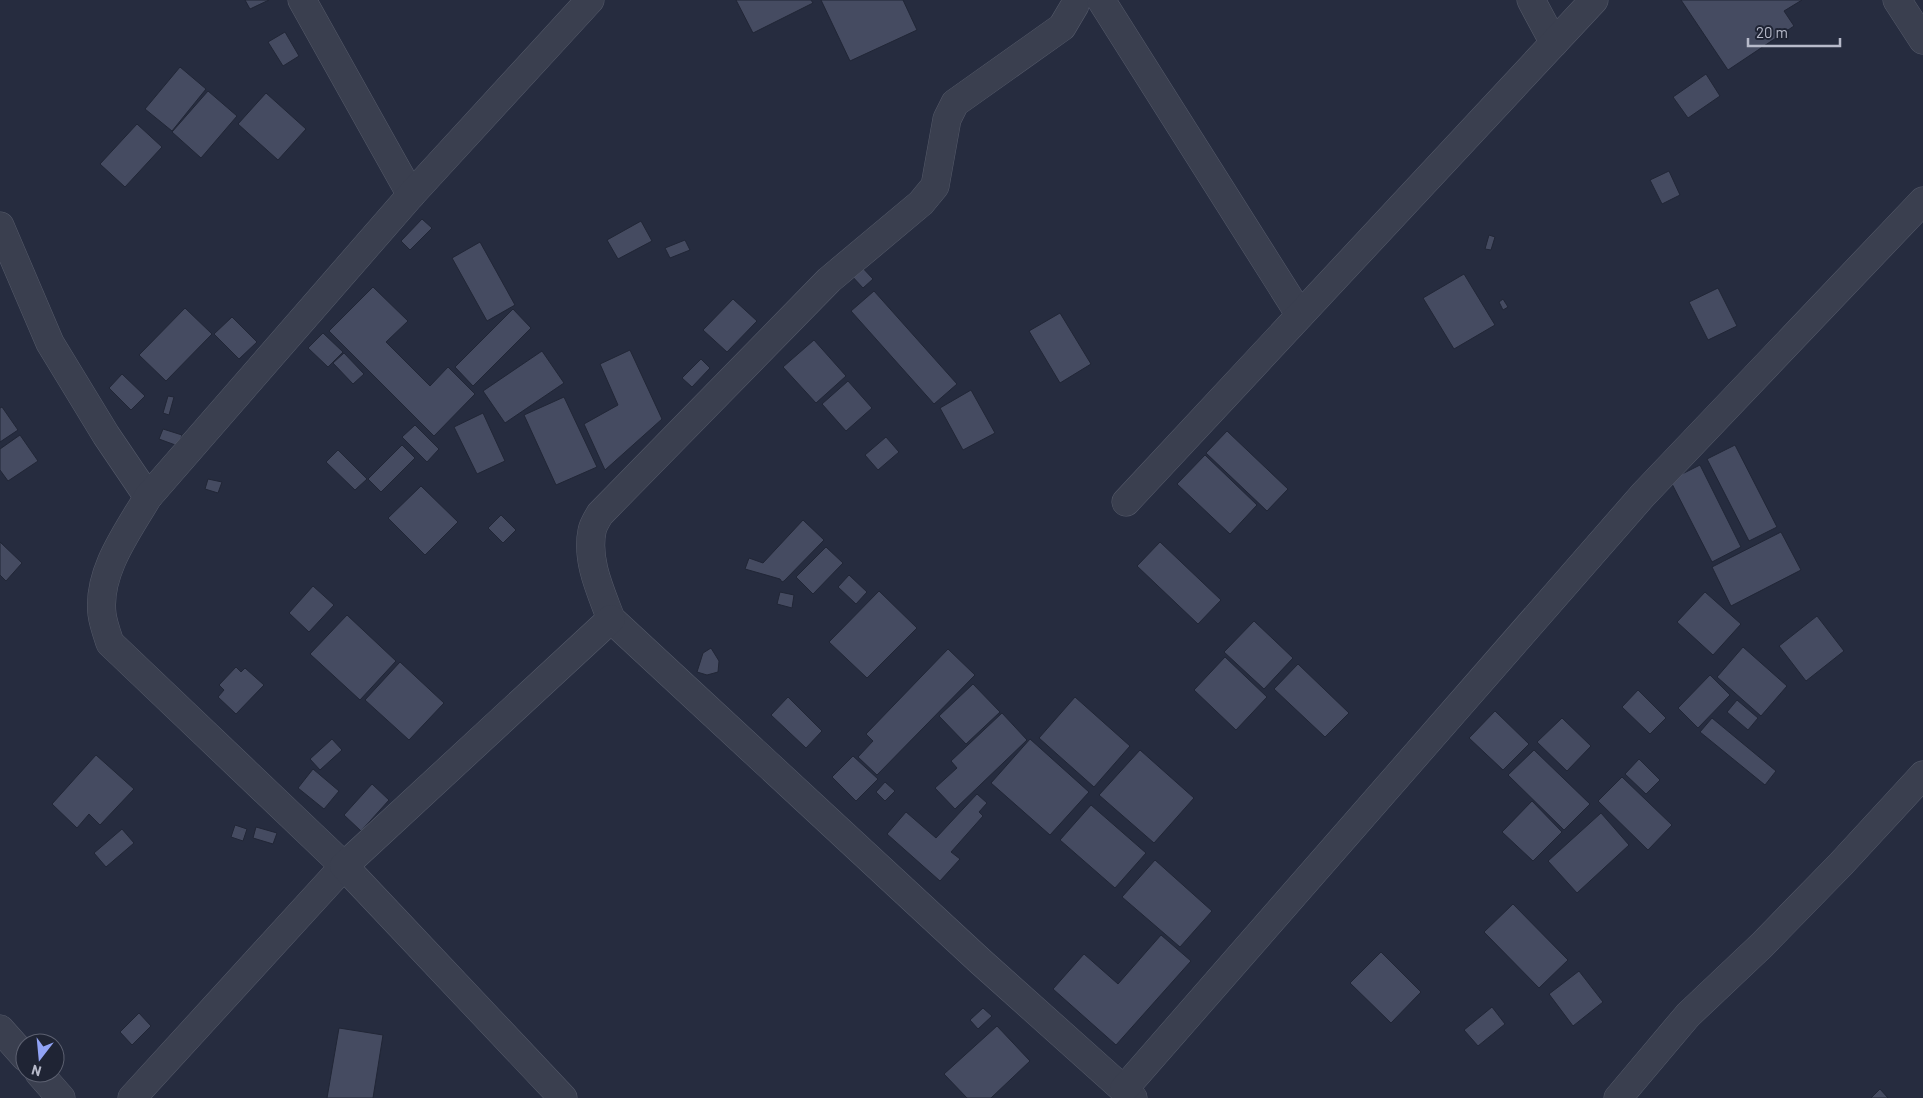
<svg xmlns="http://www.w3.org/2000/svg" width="1923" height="1098" font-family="Barlow,sans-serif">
  <rect width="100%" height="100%" fill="#262c3f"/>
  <g fill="#454b61" stroke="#212636">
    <path d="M245 0H269L250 9Z"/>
    <path d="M736 0H811L813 3 753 33Z"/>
    <path d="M821 0H903L917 30 850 61Z"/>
    <path d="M1681 0H1802L1784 11 1794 26 1728 70Z"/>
    <path d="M285 32 299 56 283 66 268 42Z"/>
    <path d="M180 67 206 89 172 131 145 109Z"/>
    <path d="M1706 74 1720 96 1688 118 1673 97Z"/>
    <path d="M208 91 237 116 201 158 172 132Z"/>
    <path d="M266 93 306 129 278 160 238 124Z"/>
    <path d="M137 124 162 147 125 187 100 164Z"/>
    <path d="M1669 171 1680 195 1662 204 1650 180Z"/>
    <path d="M422 219 432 228 410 250 401 241Z"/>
    <path d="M641 221 652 241 618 259 607 240Z"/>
    <path d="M1489 235 1495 237 1491 250 1485 249Z"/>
    <path d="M685 240 690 250 670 258 665 248Z"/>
    <path d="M480 242 515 305 487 321 452 258Z"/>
    <path d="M860 265 873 279 863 288 850 274Z"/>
    <path d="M1464 274 1495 325 1454 349 1423 298Z"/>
    <path d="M373 287 408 321 386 342 430 386 448 367 475 394 434 436 329 331Z"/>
    <path d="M1718 288 1737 326 1708 340 1689 302Z"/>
    <path d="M874 291 957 384 934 404 851 311Z"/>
    <path d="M733 299 757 321 727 352 703 330Z"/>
    <path d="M1503 299 1508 307 1503 310 1499 302Z"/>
    <path d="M185 308 212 334 166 381 139 355Z"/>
    <path d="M513 309 531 328 473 386 455 367Z"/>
    <path d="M1060 313 1091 364 1060 383 1029 331Z"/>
    <path d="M232 317 257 342 239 359 214 334Z"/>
    <path d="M323 333 343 352 328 367 308 348Z"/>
    <path d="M814 340 846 376 816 403 783 367Z"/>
    <path d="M630 350 662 419 605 470 584 424 618 405 600 364Z"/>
    <path d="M542 351 564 383 505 423 483 391Z"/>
    <path d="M344 353 364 374 353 384 333 363Z"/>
    <path d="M701 359 710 368 692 387 682 378Z"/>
    <path d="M122 374 145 396 131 410 109 388Z"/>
    <path d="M848 381 872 408 846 431 822 404Z"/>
    <path d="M971 390 995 433 963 450 940 408Z"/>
    <path d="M168 396 174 397 169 415 163 413Z"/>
    <path d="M564 397 597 467 556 485 524 415Z"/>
    <path d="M2 407 18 430 0 442V408Z"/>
    <path d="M483 413 505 461 477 474 454 427Z"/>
    <path d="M415 425 439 449 427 462 402 437Z"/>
    <path d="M163 429 182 435 178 446 159 439Z"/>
    <path d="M1227 431 1288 489 1267 511 1206 453Z"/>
    <path d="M20 435 38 461 8 481 0 470V449Z"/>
    <path d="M886 437 899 452 878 470 865 455Z"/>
    <path d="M402 445 415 458 381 492 368 479Z"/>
    <path d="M1735 445 1777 527 1749 541 1707 459Z"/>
    <path d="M338 450 367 479 355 490 326 462Z"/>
    <path d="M1205 455 1257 505 1230 534 1177 484Z"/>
    <path d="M1700 465 1741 547 1712 562 1670 480Z"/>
    <path d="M208 479 222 482 218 493 205 489Z"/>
    <path d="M421 486 458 522 425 555 388 518Z"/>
    <path d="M501 515 516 530 503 543 488 528Z"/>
    <path d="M803 520 824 540 784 581 782 582 780 579 745 569 749 558 763 563Z"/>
    <path d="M1781 532 1801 570 1731 606 1712 567Z"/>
    <path d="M0 542 22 563 6 581 0 575Z"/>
    <path d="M1160 542 1221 600 1198 624 1137 566Z"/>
    <path d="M826 547 843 563 813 594 796 577Z"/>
    <path d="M849 575 867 592 856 604 838 587Z"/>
    <path d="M313 586 334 605 309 632 289 613Z"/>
    <path d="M879 591 917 628 867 678 829 642Z"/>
    <path d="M780 592 794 595 792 608 777 604Z"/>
    <path d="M1705 592 1741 624 1713 655 1677 622Z"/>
    <path d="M347 615 396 661 360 700 310 654Z"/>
    <path d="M1817 616 1844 651 1806 681 1779 646Z"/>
    <path d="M1254 621 1293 658 1264 689 1224 652Z"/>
    <path d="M1743 647 1787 686 1761 716 1717 677Z"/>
    <path d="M711 648 719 661 718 672 707 675 697 672 703 653Z"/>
    <path d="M948 649 975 675 877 775 858 757 873 741 866 734Z"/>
    <path d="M1225 657 1267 697 1236 730 1194 690Z"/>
    <path d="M400 662 444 703 409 740 365 700Z"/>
    <path d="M1298 664 1349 713 1325 737 1274 689Z"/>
    <path d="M236 667 241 672 245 668 264 685 236 714 218 697 224 690 219 685Z"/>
    <path d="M1710 675 1730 695 1698 728 1678 708Z"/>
    <path d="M973 684 1000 712 966 744 939 716Z"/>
    <path d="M1638 690 1666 718 1650 734 1622 707Z"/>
    <path d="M788 697 822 731 806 748 771 715Z"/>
    <path d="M1075 697 1130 746 1094 787 1039 738Z"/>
    <path d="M1737 700 1758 718 1748 730 1727 712Z"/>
    <path d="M1495 711 1529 744 1503 770 1469 738Z"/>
    <path d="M1002 713 1027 740 955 809 935 788 957 768 951 761Z"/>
    <path d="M1562 718 1591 746 1567 771 1537 742Z"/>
    <path d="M1712 718 1776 771 1765 785 1700 732Z"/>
    <path d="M332 739 342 750 320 770 310 759Z"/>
    <path d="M1030 739 1089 792 1050 835 991 783Z"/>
    <path d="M1140 750 1194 798 1154 843 1099 795Z"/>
    <path d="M1534 750 1590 804 1564 830 1508 775Z"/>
    <path d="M96 755 134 789 100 825 89 814 77 828 52 804Z"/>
    <path d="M853 756 878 779 856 801 832 777Z"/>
    <path d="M1639 759 1660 780 1646 794 1625 774Z"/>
    <path d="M313 769 339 791 324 809 298 788Z"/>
    <path d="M1622 777 1672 825 1648 850 1598 801Z"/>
    <path d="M885 782 895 791 885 801 876 792Z"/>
    <path d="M372 784 389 800 361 831 344 815Z"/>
    <path d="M977 794 987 803 979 812 983 816 951 852 960 859 940 881 887 834 906 812 936 838Z"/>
    <path d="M1532 801 1562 832 1533 861 1502 832Z"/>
    <path d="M1091 805 1146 853 1115 888 1060 840Z"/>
    <path d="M1601 813 1629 845 1577 893 1548 861Z"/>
    <path d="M235 825 247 829 243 841 231 837Z"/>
    <path d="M256 827 277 833 273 844 253 838Z"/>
    <path d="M122 829 134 843 106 867 94 853Z"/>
    <path d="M1155 860 1212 911 1180 947 1122 897Z"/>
    <path d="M1513 904 1568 960 1539 988 1484 932Z"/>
    <path d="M1161 935 1191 961 1116 1045 1053 989 1084 954 1118 984Z"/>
    <path d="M1381 952 1421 992 1391 1023 1350 983Z"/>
    <path d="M1579 971 1603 1002 1573 1026 1549 994Z"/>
    <path d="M1492 1007 1505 1024 1478 1046 1464 1030Z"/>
    <path d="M983 1008 992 1016 978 1029 970 1020Z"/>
    <path d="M139 1013 151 1026 132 1045 120 1032Z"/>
    <path d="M997 1026 1030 1061 991 1098H967L944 1074Z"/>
    <path d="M339 1028 383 1035 373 1098H327Z"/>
    <path d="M1880 1089 1888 1098H1871Z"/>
  </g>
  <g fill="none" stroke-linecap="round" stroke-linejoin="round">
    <g stroke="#555a6a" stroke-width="29">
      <g id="minor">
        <path d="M302 0 411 195"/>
        <path d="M1076 0 1075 5 1062 27 955 103 947 119 935 186 921 203 829 280 600 514C597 519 593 525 592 531 586 561 601 592 611 619L980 961 1133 1098"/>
        <path d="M1101 0 1300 315"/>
        <path d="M1531 0 1554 43"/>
        <path d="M1897 0 1923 40"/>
        <path d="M0 226 50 343 106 435 148 497"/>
        <path d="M1126 502 1594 0"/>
        <path d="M0 1029 25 1057"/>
        <path d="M39 1073 61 1098"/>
        <path d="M1124 1089 1643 495 1923 201"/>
        <path d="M132 1098 344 866 110 643C107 634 103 623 102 614 97 572 128 531 148 497L411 195 590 0"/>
        <path d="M563 1098 344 866 611 619"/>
        <path d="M1618 1098 1688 1015 1762 945 1841 864 1923 775"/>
      </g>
    </g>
    <use href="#minor" stroke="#3a3f4f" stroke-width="28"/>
  </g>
  <g transform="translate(40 1058) rotate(196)"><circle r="24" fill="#1f2434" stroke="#5c6070"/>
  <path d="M0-4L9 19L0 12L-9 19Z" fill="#91a3f5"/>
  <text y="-8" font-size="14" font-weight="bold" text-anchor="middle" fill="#b7baca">N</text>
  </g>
  <path d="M1748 38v8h92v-8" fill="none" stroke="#b7baca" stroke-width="2.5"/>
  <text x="1756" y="38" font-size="15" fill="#b7baca" stroke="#1f2434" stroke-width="4" paint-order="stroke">20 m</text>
</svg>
